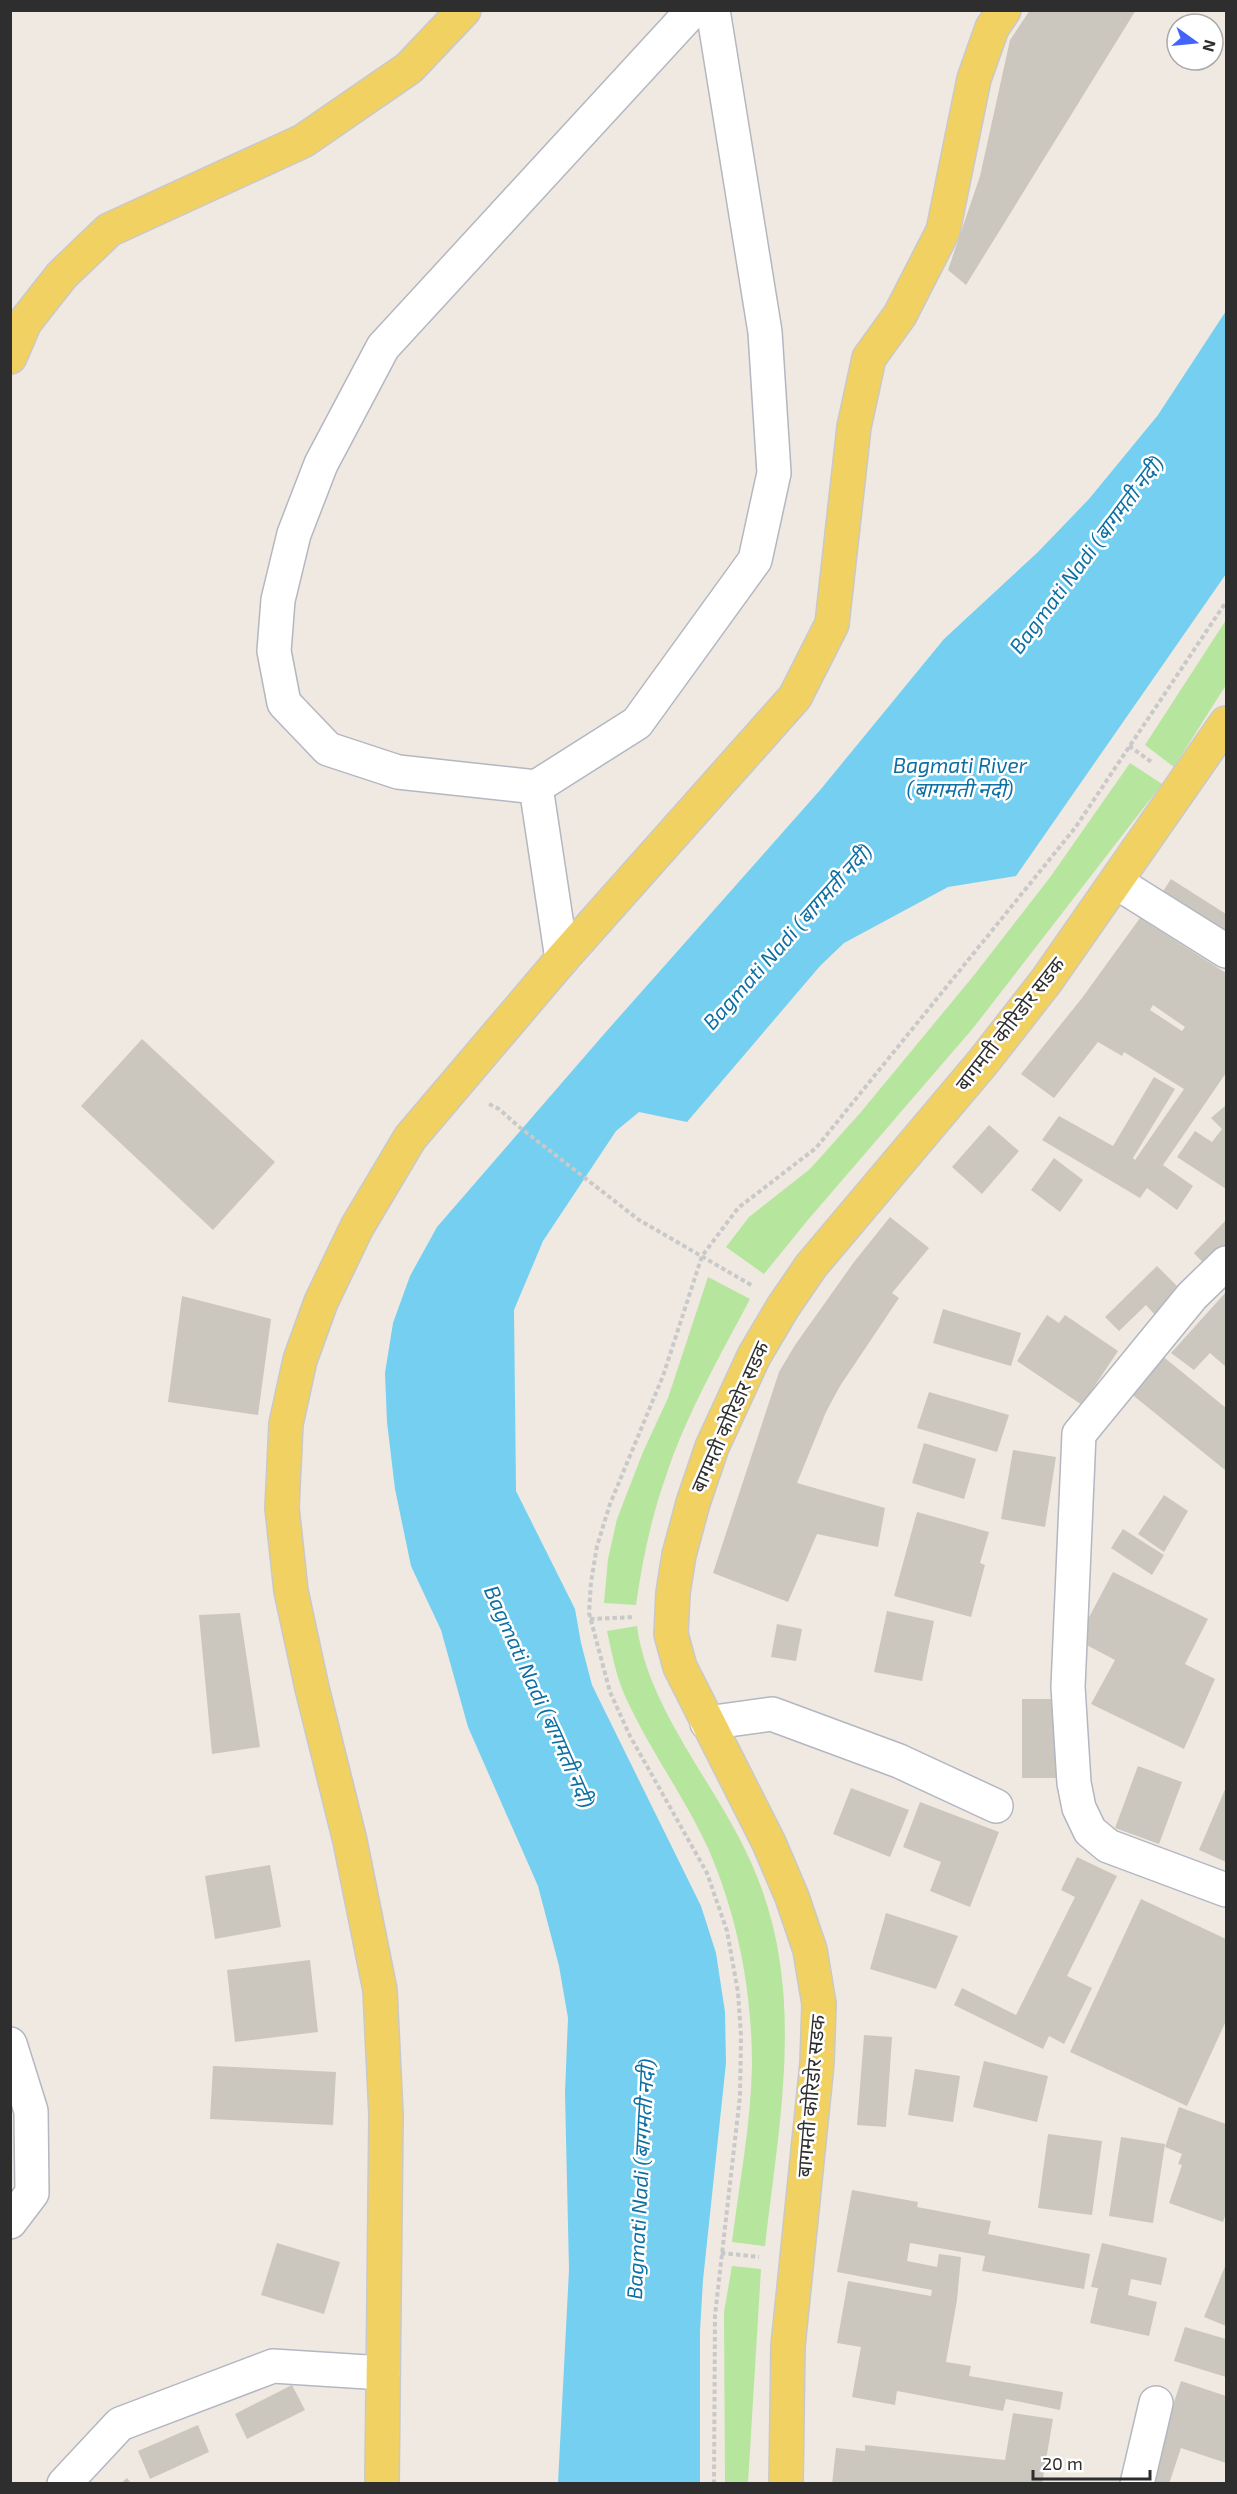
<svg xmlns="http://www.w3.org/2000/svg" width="1237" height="2494" font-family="'Exo 2','Noto Sans Devanagari',sans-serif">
  <rect width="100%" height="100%" fill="#efe9e1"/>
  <g fill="#b6e59e">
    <path d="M1226 620V685L1174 767 1145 745Z"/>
    <path d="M1130 763 1162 784 974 1027 807 1221 764 1274 726 1247 749 1217 810 1169 861 1112 975 974 1051 876Z"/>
    <path d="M708 1277 750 1299C721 1354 685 1417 666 1476 651 1518 642 1562 636 1605L604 1603 608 1559 617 1519 643 1452 668 1398Z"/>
    <path d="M637 1626C648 1709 715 1783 749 1858 808 1984 780 2114 765 2246L732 2242C739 2184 751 2124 752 2065 752 1991 738 1917 708 1848 684 1796 649 1749 625 1696 616 1676 612 1653 607 1631Z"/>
    <path d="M732 2266 761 2269 748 2483H725L724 2312Z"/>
  </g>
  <path fill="#75cff0" d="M1226 311V574L1016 876 948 887 844 943 820 966 687 1122 639 1112 616 1131 543 1241 514 1310 516 1491 575 1609 581 1643 592 1685 701 1906 716 1953 725 2012 726 2063 703 2280 700 2331V2483H558L569 2270 565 2093 568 2018 559 1966 538 1886 468 1727 441 1630 411 1566 395 1489 387 1422 385 1373 393 1323 410 1276 437 1227 605 1033 821 789 944 639 1038 552 1089 499 1158 415Z"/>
  <g fill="#cbc7bf" fill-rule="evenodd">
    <path d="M1030 10H1136L966 285 948 270 980 176 1010 40Z"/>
    <path d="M1171 879 1226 914V947L1156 902Z"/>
    <path d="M1140 918 1226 973V1073L1163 1165 1193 1186 1177 1210 1147 1188 1140 1198 1042 1140 1059 1116 1113 1146 1154 1077 1175 1089 1133 1158 1135 1160 1184 1089 1124 1052 1122 1056 1098 1042 1054 1098 1021 1074 1082 998ZM1153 1005 1185 1027 1182 1031 1150 1010Z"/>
    <path d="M142 1039 275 1162 213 1230 81 1106Z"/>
    <path d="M1226 1105V1189L1177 1157 1195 1131 1212 1142 1222 1129 1211 1118Z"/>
    <path d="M989 1125 1019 1151 982 1194 952 1167Z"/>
    <path d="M1054 1158 1083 1180 1060 1212 1031 1190Z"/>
    <path d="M890 1217 929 1248 892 1293 899 1298 840 1386 826 1412 797 1483 885 1508 878 1547 817 1534 788 1602 713 1573 779 1372 795 1345 854 1262Z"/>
    <path d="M1226 1220V1256L1211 1271 1194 1253Z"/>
    <path d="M1157 1266 1182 1291 1156 1316 1146 1305 1119 1331 1105 1317Z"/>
    <path d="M1226 1292V1367L1210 1353 1194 1370 1171 1353Z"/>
    <path d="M182 1296 271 1319 258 1415 168 1402Z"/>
    <path d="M943 1309 1021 1333 1011 1366 933 1343Z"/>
    <path d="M1047 1315 1059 1323 1065 1315 1118 1351 1082 1405 1017 1361Z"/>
    <path d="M1160 1354 1226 1408 1225 1470 1129 1392Z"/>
    <path d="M929 1392 1009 1415 997 1452 917 1428Z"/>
    <path d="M924 1443 976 1459 964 1499 912 1483Z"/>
    <path d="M1013 1450 1056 1457 1045 1527 1001 1519Z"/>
    <path d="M1164 1495 1188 1511 1164 1552 1138 1534Z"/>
    <path d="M917 1512 989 1532 980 1563 985 1565 971 1617 894 1596Z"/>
    <path d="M1123 1529 1164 1555 1152 1575 1111 1548Z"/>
    <path d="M1113 1572 1208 1619 1185 1664 1215 1679 1184 1749 1091 1704 1115 1660 1077 1640Z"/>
    <path d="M887 1611 934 1621 922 1681 874 1672Z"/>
    <path d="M240 1613 260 1747 212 1754 199 1615Z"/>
    <path d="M777 1624 802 1629 796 1661 771 1657Z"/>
    <path d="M1022 1699H1063L1062 1778H1022Z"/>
    <path d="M1138 1766 1182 1782 1159 1844 1115 1828Z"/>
    <path d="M1226 1787V1862L1199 1850Z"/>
    <path d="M851 1788 909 1810 890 1857 833 1834Z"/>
    <path d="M920 1802 999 1832 970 1907 930 1891 941 1862 903 1847Z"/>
    <path d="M1077 1857 1117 1876 1067 1976 1092 1988 1064 2044 1049 2036 1043 2049 954 2005 962 1988 1016 2015 1075 1897 1061 1890Z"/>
    <path d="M270 1865 281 1927 215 1939 205 1876Z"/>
    <path d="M1141 1899 1226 1939V2021L1187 2106 1070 2052Z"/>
    <path d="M886 1913 958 1936 936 1989 870 1969Z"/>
    <path d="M310 1960 318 2032 235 2042 227 1970Z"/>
    <path d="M864 2035 892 2037 886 2127 857 2125Z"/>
    <path d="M984 2061 1048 2076 1037 2122 973 2107Z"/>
    <path d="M213 2066 336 2072 333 2125 210 2119Z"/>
    <path d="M915 2069 960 2076 953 2122 908 2115Z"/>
    <path d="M1179 2107 1226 2124V2213L1223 2222 1169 2203 1182 2165 1178 2164 1182 2154 1165 2147Z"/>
    <path d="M1048 2134 1102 2141 1092 2215 1038 2208Z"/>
    <path d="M1121 2137 1165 2144 1153 2223 1109 2216Z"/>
    <path d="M852 2190 918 2202 917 2207 991 2221 988 2234 1090 2254 1084 2289 982 2271 985 2256 910 2243 907 2261 937 2267 939 2254 961 2257 957 2300 946 2362 971 2366 969 2376 1063 2392 1060 2410 1006 2399 1003 2411 897 2391 895 2405 852 2397 861 2347 837 2343 848 2281 931 2296 932 2290 837 2272Z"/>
    <path d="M277 2243 340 2262 324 2314 261 2295Z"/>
    <path d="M1102 2243 1167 2258 1161 2285 1131 2279 1128 2295 1157 2302 1149 2336 1090 2323 1098 2288 1091 2287Z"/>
    <path d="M1226 2264V2326L1204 2317Z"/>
    <path d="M1185 2327 1226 2339V2377L1174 2361Z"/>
    <path d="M1181 2381 1226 2396V2463L1181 2448 1169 2484H1157L1148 2480Z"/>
    <path d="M292 2385 305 2410 247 2439 235 2414Z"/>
    <path d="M1013 2413 1053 2419 1042 2484H832L836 2448 865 2451V2445L1005 2460Z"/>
    <path d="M198 2425 209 2452 150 2479 138 2451Z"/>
    <path d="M127 2478 132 2484H120Z"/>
  </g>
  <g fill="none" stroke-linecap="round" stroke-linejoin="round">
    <g stroke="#b4b7c1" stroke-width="36">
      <g id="minor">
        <path d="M536 787 637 723 755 560 774 473 765 332 713 10"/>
        <path d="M1116 882 1226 951"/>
        <path d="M562 959 536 787 398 772 328 749 284 703 274 651 278 600 294 534 321 464 383 347 693 10"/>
        <path d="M1226 1263 1192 1296 1079 1434 1068 1687 1074 1783 1079 1808 1090 1831 1108 1846 1226 1890"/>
        <path d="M707 1723 772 1714 899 1761 996 1806"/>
        <path d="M10 2044 31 2111 32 2193 10 2222"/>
        <path d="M64 2484 120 2424 273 2366 383 2373"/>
        <path d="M1137 2484 1156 2403"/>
      </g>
    </g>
    <g stroke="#c9c9c9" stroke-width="36">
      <g id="major">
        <path d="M10 357 25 322 62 275 109 230 303 141 409 68 464 10"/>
        <path d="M382 2484 386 2115 380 1990 350 1841 312 1688 291 1591 282 1508 286 1424 300 1360 321 1302 357 1227 410 1138 562 959 795 697 832 624 854 427 869 358 900 315 943 231 974 79 992 28 1004 10"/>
        <path d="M786 2484 788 2346 817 2063 819 2004 810 1950 792 1897 769 1843 680 1667 671 1634 673 1593 679 1555 693 1503 712 1447 754 1356 783 1307 811 1266 983 1062 1047 980 1226 723"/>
      </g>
    </g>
    <g stroke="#c9c9c9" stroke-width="4" stroke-dasharray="4.5 3" stroke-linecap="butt">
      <path d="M1129 746 1153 763"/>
      <path d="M489 1104 499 1109 518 1126 639 1220 753 1286"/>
      <path d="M590 1619 635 1617"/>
      <path d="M721 2253 759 2257"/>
      <path d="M714 2484 715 2315 740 2096 741 2036 738 1992 727 1931 707 1873 630 1736 610 1692 589 1613 591 1582 597 1546 610 1504 663 1376 702 1256 738 1208 816 1148 1075 828 1226 602"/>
    </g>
    <use href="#minor" stroke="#fff" stroke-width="33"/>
    <use href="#major" stroke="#f2d163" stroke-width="33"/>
  </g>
  <g text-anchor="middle" stroke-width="5" stroke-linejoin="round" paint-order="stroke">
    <g font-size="20" fill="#2e2e2e" stroke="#fff">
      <text transform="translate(1010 1024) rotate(-52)" y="7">बागमती कोरिडोर सडक</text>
      <text transform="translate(730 1417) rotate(-66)" y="7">बागमती कोरिडोर सडक</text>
      <text transform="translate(811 2096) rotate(-85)" y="7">बागमती कोरिडोर सडक</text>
    </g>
    <g font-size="21" font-style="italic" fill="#0d6fa3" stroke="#fff">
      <text transform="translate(1087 555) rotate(-53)" y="7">Bagmati Nadi (बागमती नदी)</text>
      <text x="960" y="773">Bagmati River<tspan x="960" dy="24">(बागमती नदी)</tspan></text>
      <text transform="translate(788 937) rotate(-48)" y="7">Bagmati Nadi (बागमती नदी)</text>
      <text transform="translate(539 1697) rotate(66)" y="7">Bagmati Nadi (बागमती नदी)</text>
      <text transform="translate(641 2179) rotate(-87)" y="7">Bagmati Nadi (बागमती नदी)</text>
    </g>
  </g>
  <rect width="1237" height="2494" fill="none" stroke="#2e2e2e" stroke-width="24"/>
  <g transform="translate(1195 42) rotate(105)"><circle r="28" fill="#ffffff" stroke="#ababab" stroke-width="1.5"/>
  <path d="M0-4.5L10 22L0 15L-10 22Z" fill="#4264fb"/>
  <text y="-9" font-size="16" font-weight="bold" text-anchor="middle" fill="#2e2e2e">N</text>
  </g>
  <path d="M1033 2470v9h117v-9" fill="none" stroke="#2e2e2e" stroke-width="3"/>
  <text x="1042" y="2470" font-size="18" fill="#2e2e2e" stroke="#ffffff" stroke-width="4.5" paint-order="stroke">20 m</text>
</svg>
